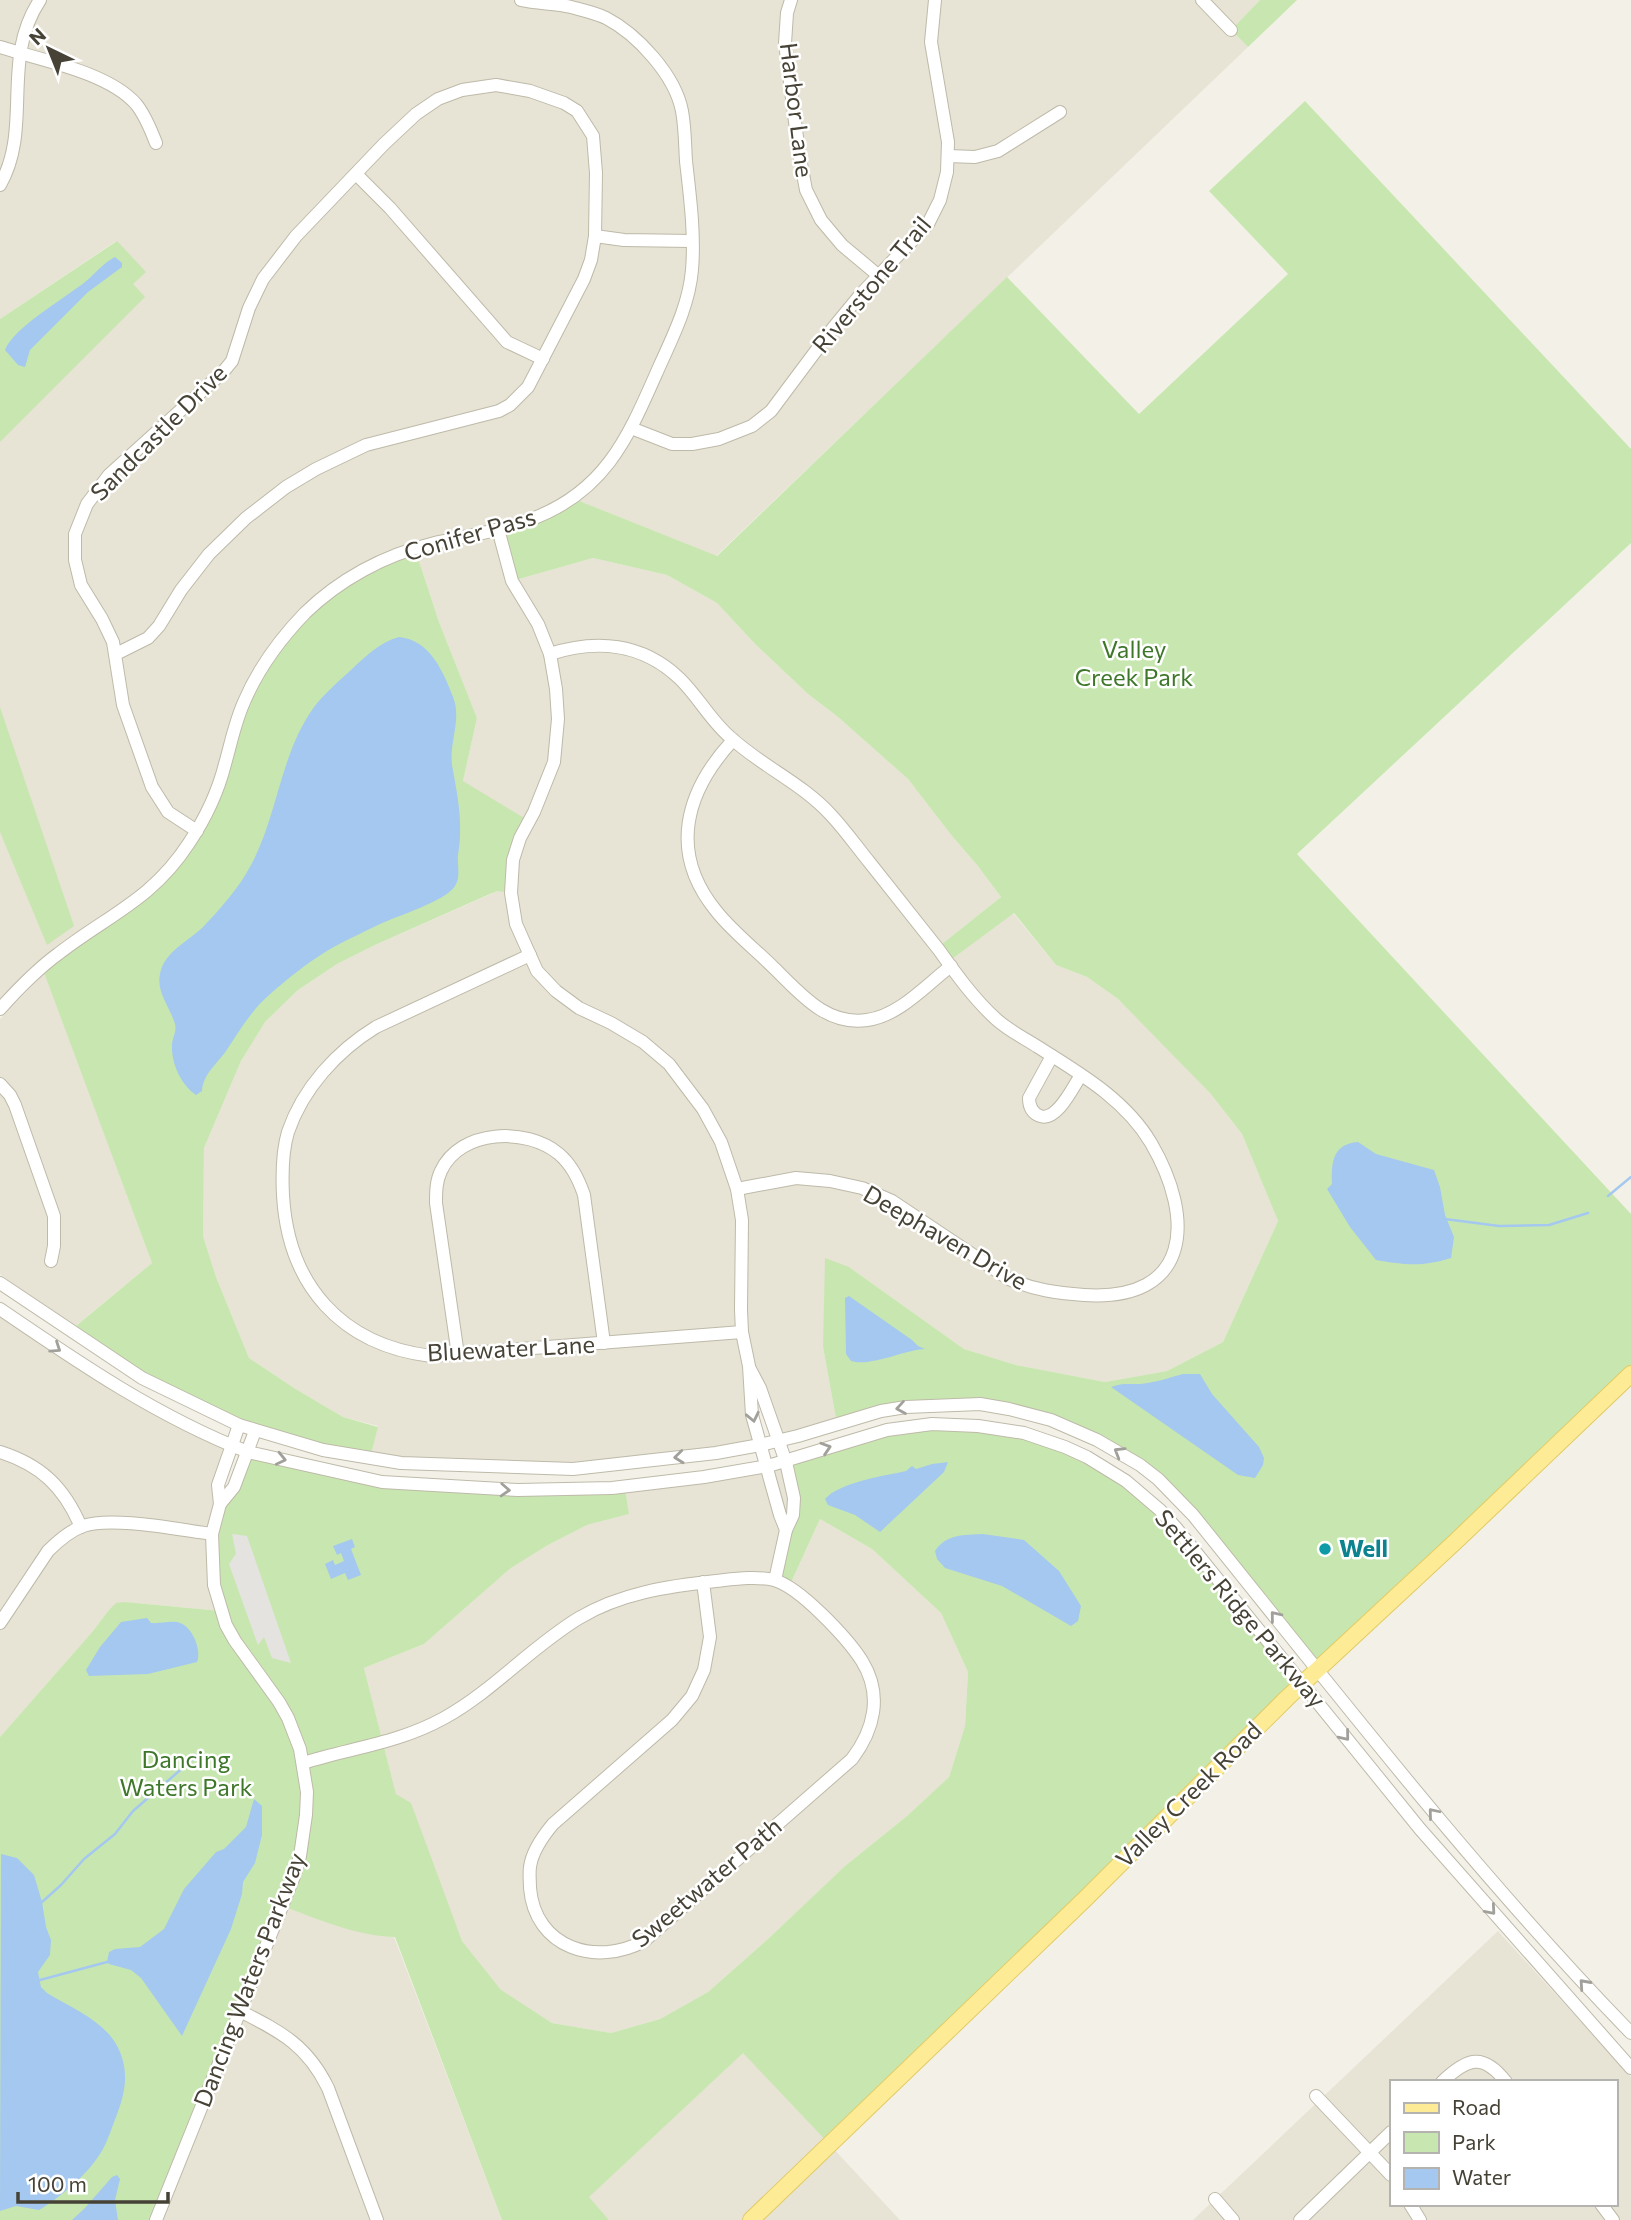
<svg xmlns="http://www.w3.org/2000/svg" width="1631" height="2220" font-family="Commissioner,sans-serif">
  <rect width="100%" height="100%" fill="#f3f1e7"/>
  <g fill="#e7e3d5" fill-rule="evenodd">
    <path d="M0 0H1260L1231 30 1248 47 716 556 572 498 512 581 593 558 667 575 717 603 755 644 808 694 838 717 908 779 952 836 977 865 1001 897 937 948 948 962 1013 913 1056 965 1087 977 1118 999 1179 1060 1210 1093 1242 1134 1278 1221 1223 1342 1167 1371 1105 1382 1016 1365 964 1349 849 1267 823 1347 837 1424 777 1441 750 1368 760 1445 573 1469 370 1458 378 1426 343 1417 294 1388 249 1358 216 1277 203 1236 204 1148 241 1061 265 1022 298 990 337 964 377 944 498 891 463 781 477 718 439 622 415 549 230 743 189 843 105 923 85 927 66 939 30 968 0 999V408L116 241 0 319Z"/>
    <path d="M45 973 152 1263 74 1327 0 1274V1019Z"/>
    <path d="M0 1309 80 1364 231 1445 218 1485 221 1611 125 1602 108 1611 93 1631 0 1737Z"/>
    <path d="M786 1462 791 1483 789 1587 820 1519 872 1549 941 1613 968 1672 965 1726 949 1777 907 1816 845 1866 769 1938 708 1992 660 2019 611 2033 552 2023 501 1991 462 1941 442 1890 396 1794 364 1668 424 1644 511 1568 548 1545 587 1525 629 1514 625 1487Z"/>
    <path d="M282 1906 346 1928 381 1936 394 1937 502 2220H156Z"/>
    <path d="M1498 1931 1631 2077V2220H1193ZM1391 2082H1615V2204H1391Z"/>
    <path d="M743 2052 900 2220H609L588 2197Z"/>
  </g>
  <g fill="#c8e7b0">
    <path d="M1260 0H1297L1248 47 1231 30Z"/>
    <path d="M1305 101 1631 449V543L1297 854 1631 1214V1374L1317 1669 1174 1495 1074 1429 952 1404 837 1424 823 1347 825 1258 849 1267 964 1349 1016 1365 1105 1382 1167 1371 1223 1342 1278 1221 1242 1134 1210 1093 1118 999 1087 977 1056 965 1014 913 948 962 937 948 1001 897 977 865 952 836 908 779 838 717 808 694 755 644 717 603 667 575 593 558 512 581 498 529 572 498 717 556 1007 277 1139 414 1288 274 1209 191Z"/>
    <path d="M117 241 146 272 133 284 145 297 0 442V319Z"/>
    <path d="M415 549 439 622 477 718 463 781 529 821 511 893 498 891 490 894 377 944 337 964 298 990 265 1022 241 1061 204 1148 203 1236 216 1277 249 1358 294 1388 343 1417 378 1427 370 1458 255 1431 143 1378 71 1330 152 1263 42 967 105 923 190 843 254 680 330 592Z"/>
    <path d="M0 707 74 926 47 945 0 832Z"/>
    <path d="M932 1424 1045 1439 1144 1496 1302 1683 830 2145 743 2053 589 2197 609 2220H502L395 1937C356 1936 318 1919 282 1906L156 2220H0V1737L93 1631 108 1611 116 1603 125 1602 221 1611 212 1534 248 1452 382 1482 625 1487 629 1514 587 1525 548 1545 511 1568 424 1644 364 1668 396 1794 411 1803 462 1941 501 1990 552 2023 611 2033 660 2019 708 1992 769 1938 845 1866 907 1816 949 1777 965 1726 968 1672 941 1613 872 1549 820 1519 789 1587 775 1580 793 1515 786 1462Z"/>
  </g>
  <path fill="#e4e3df" d="M232 1534 247 1536 291 1663 272 1658 264 1637 258 1645 229 1564 236 1554Z"/>
  <g fill="#a4c8ef">
    <path d="M115 257 122 263V267L88 292 30 350 25 367 18 365 5 350C13 328 65 298 85 282 95 274 103 263 115 257Z"/>
    <path d="M399 637C430 640 443 671 453 697 462 719 449 742 452 765 456 788 461 810 460 834 460 841 459 848 458 855 457 865 461 877 455 886 446 901 397 916 380 924 364 932 348 939 332 948 309 961 275 988 257 1007 245 1021 236 1036 226 1051 217 1064 203 1074 202 1091L196 1095C181 1085 171 1063 172 1045 172 1038 177 1032 175 1024 170 1007 156 992 160 974 164 952 187 942 202 928 220 909 239 888 251 865 278 815 280 754 314 707 325 693 339 681 352 669 366 656 380 642 399 637Z"/>
    <path d="M1358 1142 1376 1154 1434 1170 1440 1187 1445 1215 1454 1237 1451 1258C1422 1267 1405 1265 1376 1260L1350 1227 1327 1189 1332 1184C1331 1162 1333 1144 1358 1142Z"/>
    <path d="M849 1296 912 1340 918 1346 925 1349C903 1350 872 1367 851 1361L846 1354 845 1298Z"/>
    <path d="M1183 1374H1200L1212 1394 1259 1447 1264 1458 1263 1465 1255 1478 1238 1475 1111 1387C1121 1383 1128 1384 1139 1384 1154 1383 1168 1378 1183 1374Z"/>
    <path d="M948 1462 944 1472 880 1532 855 1515 828 1505 825 1499C840 1482 884 1476 906 1471L912 1466 916 1469 932 1464Z"/>
    <path d="M983 1534 1024 1540 1059 1571 1081 1606 1078 1621 1071 1626 1002 1586 945 1568 937 1559 935 1551C946 1534 964 1535 983 1534Z"/>
    <path d="M352 1539 355 1547 351 1549 361 1575 348 1580 345 1573 331 1579 325 1564 333 1560 335 1565 344 1561 341 1553 337 1555 333 1546Z"/>
    <path d="M147 1618 151 1623C160 1624 172 1620 180 1623 193 1627 202 1652 197 1662L148 1674 89 1676 86 1670 100 1647 121 1622Z"/>
    <path d="M254 1799 262 1806V1835L255 1863 243 1882 242 1894 231 1929 182 2036 141 1978 131 1970 109 1964 107 1962 109 1952 115 1949 140 1947 164 1929 184 1889 216 1852 224 1849 246 1827Z"/>
    <path d="M1 1854 17 1858 34 1875 42 1902 46 1927 51 1940 50 1955 38 1972 41 1987 47 1993C70 2007 102 2020 116 2044 130 2069 126 2091 116 2117 112 2127 109 2137 104 2147 92 2171 61 2197 39 2210L16 2206 0 2211Z"/>
    <path d="M117 2175 120 2179 115 2200 118 2220H72L84 2209 112 2177Z"/>
  </g>
  <g fill="none" stroke-linecap="round" stroke-linejoin="round">
    <g stroke="#a4c8ef" stroke-width="2.5">
      <path d="M1608 1196 1631 1177"/>
      <path d="M1445 1219 1499 1226 1549 1225 1588 1213"/>
      <path d="M42 1902 61 1885 84 1859 115 1834 133 1811 201 1752"/>
      <path d="M40 1980 107 1962"/>
    </g>
    <g stroke="#bebaa9" stroke-width="14">
      <g id="minor">
        <path d="M791 0 787 13 785 43 799 153 806 190 821 220 842 245 879 276"/>
        <path d="M1202 0 1231 30"/>
        <path d="M0 47C40 60 108 72 136 104 145 115 151 130 156 143"/>
        <path d="M948 156 975 157 998 151 1060 112"/>
        <path d="M356 174 390 208 507 342 543 359"/>
        <path d="M0 185C33 127 0 60 40 0"/>
        <path d="M595 236 624 240 692 241"/>
        <path d="M631 428 672 444H692L719 439 752 426 771 411 833 328 861 294 928 224 940 200 947 172 948 142 931 42 935 0"/>
        <path d="M498 529 512 581 538 624 550 654 556 689 558 719 554 762 534 812 520 838 513 860 511 893 516 924 537 971 556 991 579 1008 611 1023 643 1042 669 1064 703 1109 721 1142 737 1189 742 1220 741 1310 742 1332 749 1366 752 1415 780 1515 786 1530"/>
        <path d="M116 654 148 638 159 626 181 590 209 554 246 518 286 487 316 469 366 445 499 411 510 405 528 387 584 279 591 260 595 236 596 173 593 136 577 111 564 103 530 91 496 85 462 90 438 99 416 114 384 144 296 236 263 279 249 308 232 361 223 372 109 475 87 504 75 534V560L81 585 102 619 113 642 123 705 152 787 168 812 197 831"/>
        <path d="M550 654C596 639 642 643 679 678 698 696 710 720 730 737 761 766 802 783 831 815 845 830 857 847 870 863 893 892 916 921 939 950 956 974 974 999 996 1019 1008 1030 1024 1038 1038 1047 1079 1073 1125 1099 1151 1143 1195 1218 1192 1302 1084 1295 1057 1293 1034 1290 1009 1279L892 1201 862 1188 830 1181 796 1178 737 1189"/>
        <path d="M733 740C685 792 668 853 717 912 733 932 755 949 774 968 800 993 826 1026 867 1020 899 1016 926 985 951 966"/>
        <path d="M530 955 376 1027C337 1051 303 1088 288 1132 282 1152 282 1175 283 1195 288 1285 341 1345 431 1356L742 1332"/>
        <path d="M0 1009C18 989 36 970 58 954 108 915 152 900 189 843 205 819 218 792 225 764 231 743 235 722 244 702 258 669 280 639 305 613 339 580 384 555 431 544 463 536 498 532 529 520 607 492 629 435 660 365 674 334 689 304 692 270 695 234 690 197 686 161 685 145 685 127 682 111 675 75 637 34 606 18 596 13 582 10 571 7 555 3 538 4 521 0"/>
        <path d="M1052 1056 1029 1098C1029 1106 1032 1113 1040 1116 1057 1122 1073 1087 1081 1075"/>
        <path d="M0 1084 10 1095 15 1105 54 1216V1246L51 1261"/>
        <path d="M0 1283 142 1378 239 1425 323 1450 401 1463 573 1469 716 1453 760 1445 798 1436 881 1411 906 1407 980 1404 1009 1409 1051 1420 1097 1440 1140 1465 1158 1479 1193 1515C1335 1691 1473 1870 1631 2033"/>
        <path d="M0 1309C79 1363 158 1417 248 1452L382 1482 518 1490 612 1488 704 1477 768 1466 887 1430 932 1424 978 1426 1024 1433 1065 1447 1087 1457 1126 1481 1160 1510 1177 1529 1420 1829 1631 2068"/>
        <path d="M458 1355 436 1203C436 1192 436 1181 441 1171 460 1129 527 1127 559 1154 572 1165 579 1180 584 1195L604 1343"/>
        <path d="M750 1369 760 1388 786 1462 794 1498 793 1515 786 1530 775 1580"/>
        <path d="M0 1452C41 1465 64 1487 81 1527"/>
        <path d="M220 1504 234 1487 255 1431"/>
        <path d="M0 1623 48 1551C58 1541 69 1531 83 1526 112 1516 180 1530 212 1534"/>
        <path d="M303 1763C351 1748 399 1743 444 1718 493 1691 531 1647 579 1618 621 1593 669 1586 716 1581 735 1579 755 1576 774 1580 800 1587 848 1639 862 1661 883 1695 874 1730 852 1759L644 1941C596 1967 535 1948 530 1888 530 1882 529 1873 530 1867 532 1851 543 1836 553 1824L672 1720 692 1696 704 1670 710 1637 703 1582"/>
        <path d="M240 2011C281 2032 307 2045 328 2088L377 2220"/>
        <path d="M1442 2082C1467 2058 1483 2052 1506 2082"/>
        <path d="M1316 2096 1391 2175"/>
        <path d="M1215 2199 1233 2220"/>
        <path d="M1410 2204 1420 2220"/>
        <path d="M1601 2204 1613 2220"/>
        <path d="M156 2220 295 1874 300 1856 306 1815 307 1792 300 1749 288 1718 279 1702 235 1641 226 1625 214 1585 212 1534 220 1504 218 1485 239 1425"/>
        <path d="M1300 2220 1391 2132"/>
      </g>
    </g>
    <g stroke="#e2cb66" stroke-width="18">
      <path id="major" d="M751 2220 1085 1899 1287 1698 1455 1542 1631 1374"/>
    </g>
    <use href="#minor" stroke="#fff" stroke-width="12"/>
    <use href="#major" stroke="#fdeb96" stroke-width="16"/>
  </g>
  <defs><path id="oneway-chevron" d="M-2-3.5L2.5 0L-2 3.5" fill="none" stroke-width="1.6" stroke-linecap="round" stroke-linejoin="round" transform="scale(1.75)"/></defs>
  <g stroke="#a2a09a">
    <use href="#oneway-chevron" transform="translate(56 1348) rotate(34)"/>
    <use href="#oneway-chevron" transform="translate(901 1408) rotate(171)"/>
    <use href="#oneway-chevron" transform="translate(753 1417) rotate(78)"/>
    <use href="#oneway-chevron" transform="translate(826 1448) rotate(-18)"/>
    <use href="#oneway-chevron" transform="translate(1119 1452) rotate(-149)"/>
    <use href="#oneway-chevron" transform="translate(679 1457) rotate(174)"/>
    <use href="#oneway-chevron" transform="translate(281 1459) rotate(13)"/>
    <use href="#oneway-chevron" transform="translate(505 1490) rotate(3)"/>
    <use href="#oneway-chevron" transform="translate(1275 1616) rotate(-129)"/>
    <use href="#oneway-chevron" transform="translate(1345 1736) rotate(51)"/>
    <use href="#oneway-chevron" transform="translate(1433 1813) rotate(-130)"/>
    <use href="#oneway-chevron" transform="translate(1491 1910) rotate(49)"/>
    <use href="#oneway-chevron" transform="translate(1584 1984) rotate(-132)"/>
  </g>
  <circle fill="#0f9aa8" stroke="#fff" stroke-width="2.5" cx="1325" cy="1549" r="7"/>
  <g text-anchor="middle" stroke-width="5" stroke-linejoin="round" paint-order="stroke">
    <g font-size="24" fill="#464236" stroke="#fff">
      <text transform="translate(796 110) rotate(83)" y="8">Harbor Lane</text>
      <text transform="translate(872 285) rotate(-50)" y="8">Riverstone Trail</text>
      <text transform="translate(159 433) rotate(-45)" y="8">Sandcastle Drive</text>
      <text transform="translate(470 535) rotate(-16)" y="8">Conifer Pass</text>
      <text transform="translate(945 1238) rotate(30)" y="8">Deephaven Drive</text>
      <text transform="translate(511 1349) rotate(-3)" y="8">Bluewater Lane</text>
      <text transform="translate(1240 1609) rotate(50)" y="8">Settlers Ridge Parkway</text>
      <text transform="translate(1189 1795) rotate(-45)" y="8">Valley Creek Road</text>
      <text transform="translate(707 1883) rotate(-40)" y="8">Sweetwater Path</text>
      <text transform="translate(250 1980) rotate(-69)" y="8">Dancing Waters Parkway</text>
    </g>
    <g font-size="24" fill="#3e772a" stroke="#fff">
      <text x="1134" y="658">Valley<tspan x="1134" dy="28">Creek Park</tspan></text>
      <text x="186" y="1768">Dancing<tspan x="186" dy="28">Waters Park</tspan></text>
    </g>
    <g font-size="24" font-weight="bold" fill="#0d838f" stroke="#fff" text-anchor="start">
      <text x="1339" y="1557">Well</text>
    </g>
  </g>
  <rect x="1390" y="2080" width="228" height="126" fill="#ffffff" stroke="#b5b3af" stroke-width="2"/>
  <rect x="1404" y="2103" width="35" height="10" fill="#fdeb96" stroke="#b5b3af" stroke-width="2"/>
  <text x="1452" y="2115" font-size="21" fill="#464236">Road</text>
  <rect x="1404" y="2132" width="35" height="21" fill="#c8e7b0" stroke="#b5b3af" stroke-width="2"/>
  <text x="1452" y="2150" font-size="21" fill="#464236">Park</text>
  <rect x="1404" y="2168" width="35" height="21" fill="#a4c8ef" stroke="#b5b3af" stroke-width="2"/>
  <text x="1452" y="2185" font-size="21" fill="#464236">Water</text>
  <g transform="translate(49 49) rotate(317)" stroke="#ffffff" stroke-width="5" paint-order="stroke">
  <path d="M0-5L12 26L0 18L-12 26Z" fill="#464236"/>
  <text y="-10" font-size="19" font-weight="bold" text-anchor="middle" fill="#464236">N</text>
  </g>
  <path d="M18 2192v10h150v-10" fill="none" stroke="#464236" stroke-width="3.5"/>
  <text x="28" y="2192" font-size="21" fill="#464236" stroke="#ffffff" stroke-width="5" paint-order="stroke">100 m</text>
</svg>
